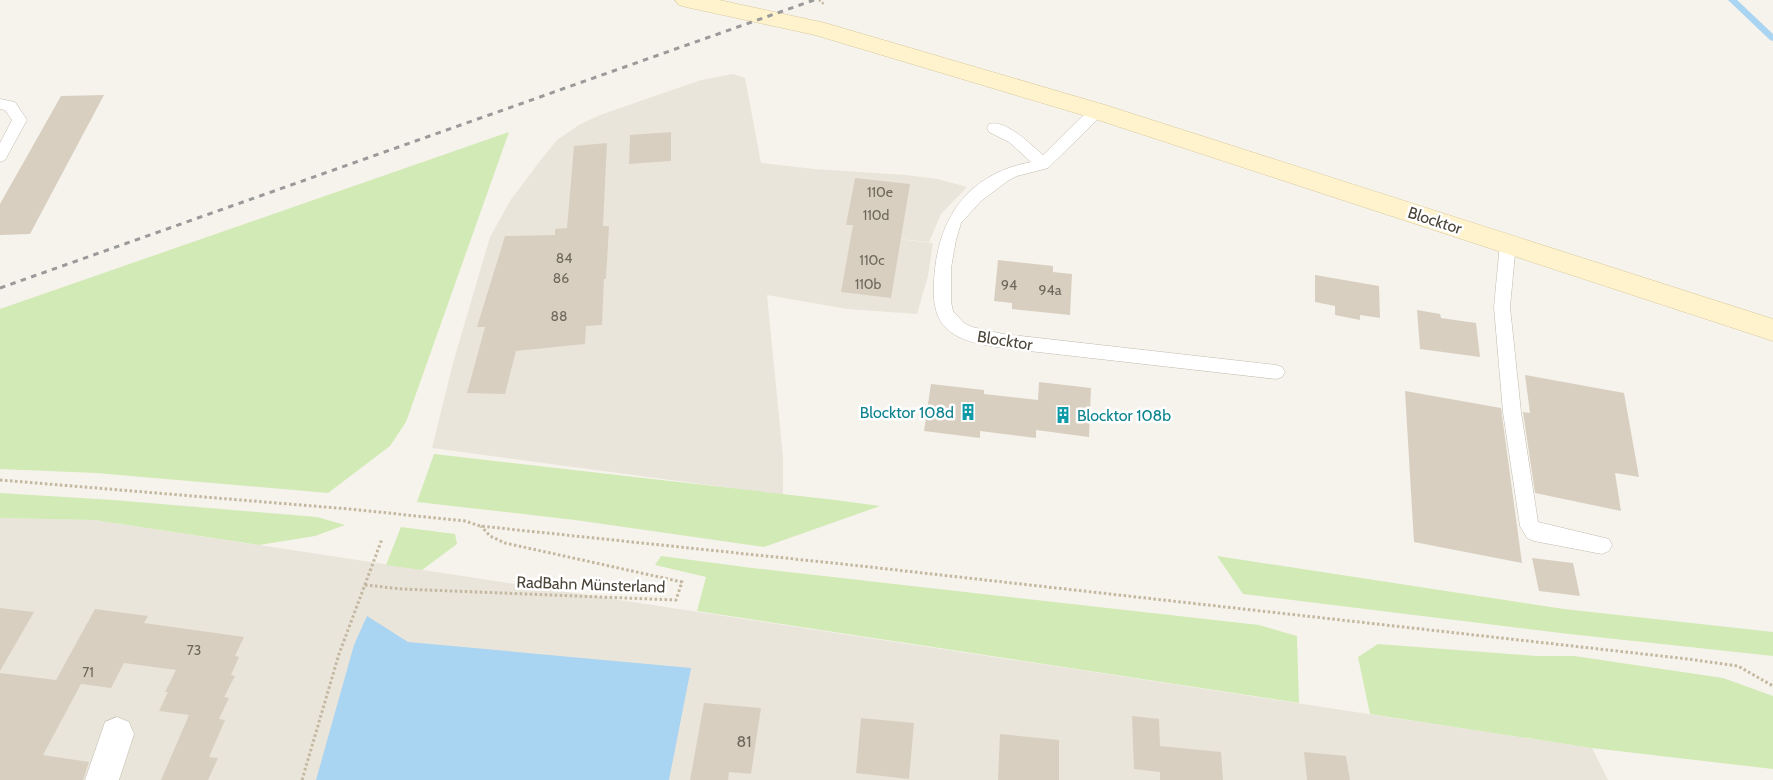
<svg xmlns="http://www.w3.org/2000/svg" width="1773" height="780" font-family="Cabin,sans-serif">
  <rect width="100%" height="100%" fill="#f6f3ec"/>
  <g fill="#eae5da">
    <path d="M733 74 745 78 761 163 814 169 906 175 938 179 967 187 941 214 929 242 860 235 933 243 928 276 917 314 847 309 767 295 783 457V495L432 448 453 363 490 237 510 201 540 161 557 140 579 125 600 115 701 80Z"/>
    <path d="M0 518 94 520 1592 748 1608 780H0Z"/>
  </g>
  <g fill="#d2eab5">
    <path d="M509 132 406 422 390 446 328 493 96 473 0 469V309Z"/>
    <path d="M434 454 835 500 880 506 764 547 575 520 417 502Z"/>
    <path d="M0 493 113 500 317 517 345 525 315 536 259 545 94 520 0 518Z"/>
    <path d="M401 527 455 534 457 544 422 570 386 565Z"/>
    <path d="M661 556 752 568 1259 625 1297 636 1299 703 697 611 706 577 655 565Z"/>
    <path d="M1217 556 1564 609 1773 632V656L1569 634 1243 594Z"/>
    <path d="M1378 644 1536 656H1574L1723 678 1773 696V769L1592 748 1370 714 1358 657Z"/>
  </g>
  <path fill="#a9d4f2" d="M367 616 408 642 691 668 669 780H316L354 645Z"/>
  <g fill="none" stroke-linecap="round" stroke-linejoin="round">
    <path fill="#a9d4f2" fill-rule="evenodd" d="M1728 0H1737L1773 34V41L1770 40Z"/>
  </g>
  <g fill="#d8cfc1">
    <path d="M104 95 30 234 0 235V204L61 96Z"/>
    <path d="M671 132V161L629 164 630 135Z"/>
    <path d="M607 143 603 226H609L606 279H604L602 325 586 326 585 344 516 351 505 394 467 393 485 327H477L505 236 555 235V229L567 228 574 146Z"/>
    <path d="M855 178 910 184 891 298 841 292 853 225H846Z"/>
    <path d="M998 260 1053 266V272L1072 274 1070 315 1012 309V303L994 301Z"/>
    <path d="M1315 275 1379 286 1380 318 1360 315V320L1335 315V306L1315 302Z"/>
    <path d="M1417 310 1440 314 1441 318 1476 323 1480 357 1420 349Z"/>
    <path d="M1525 375 1624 393 1639 477 1615 473 1621 511 1535 493 1523 412 1530 413Z"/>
    <path d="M1039 382 1091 388 1089 437 1036 430V438L980 431V438L924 431 931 384 984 390V394L1038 400Z"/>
    <path d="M1405 391 1501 408 1522 563 1414 542Z"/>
    <path d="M1532 558 1573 563 1580 596 1539 591Z"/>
    <path d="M0 608 34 612 0 671Z"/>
    <path d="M95 609 148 616 144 623 244 637 235 656 239 657 231 675 235 676 224 697 229 698 219 719 225 720 209 757 218 758 208 780H161L189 715 159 711 168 692H165L176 670 124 663 111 688 81 684 43 755 89 762 83 780H0V673L56 680Z"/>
    <path d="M704 703 761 708 751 774 729 772 728 780H690Z"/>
    <path d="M1132 716 1159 719 1160 746 1221 752 1223 780H1160V772L1134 769Z"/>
    <path d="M861 718 914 723 909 779 856 773Z"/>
    <path d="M1000 734 1059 740V780H998Z"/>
    <path d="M1304 752 1346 756 1350 780H1307Z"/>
  </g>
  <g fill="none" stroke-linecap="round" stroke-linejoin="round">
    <g stroke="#c2bbae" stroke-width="1">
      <g id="lane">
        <path d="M0 99 15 102 27 120 5 160 0 162V143L12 120 5 110 0 109Z"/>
        <path d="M1097 106 1102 107 1104 111 1102 115 1048 168 1017 176 1009 180 981 201 961 223 956 240 951 268V302L953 311 964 323 972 327 1003 334 1276 365 1282 367 1285 372 1282 377 1276 379 1003 348C984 345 960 342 946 328 934 316 933 298 934 281 937 219 967 174 1031 162L1009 142 989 132 987 128 989 124C1006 119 1031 145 1043 155L1092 107Z"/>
        <path d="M1508 237 1514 239 1516 243 1510 307 1521 412 1538 522 1609 539 1612 545 1609 551 1602 554 1534 541 1527 538 1520 526 1503 412 1494 307 1500 243 1502 239Z"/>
      </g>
    </g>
    <g stroke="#c2bbae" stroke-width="1">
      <path id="street" d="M117 717 129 722 134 734 119 780H85L105 722Z"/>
    </g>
    <g stroke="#d6c79b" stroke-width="1">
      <path id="secondary" d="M675 0H719L825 23 1105 105 1773 319V341L1089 117 815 35 686 7 679 5Z"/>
    </g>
    <path stroke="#c4b79f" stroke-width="2.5" stroke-dasharray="2 2" stroke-linecap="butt" d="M819 0 825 5"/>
    <g stroke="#c4b79f" stroke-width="3" stroke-dasharray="2.5 2.5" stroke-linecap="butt">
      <path d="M0 480 349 509 465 521 480 526 861 566 1688 659 1738 666 1773 686"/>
      <path d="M365 585 402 589 676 600 682 582 505 543 490 536 481 526"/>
      <path d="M302 780 339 654 382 539"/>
    </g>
    <use href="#lane" fill="#fff" fill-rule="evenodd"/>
    <use href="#street" fill="#fff" fill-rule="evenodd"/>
    <use href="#secondary" fill="#fff3cd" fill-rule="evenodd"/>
    <path stroke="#9a9a9a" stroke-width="3" stroke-dasharray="5.5 5.5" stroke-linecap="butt" d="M0 288 814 0"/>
  </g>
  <defs>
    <g id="building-bare" transform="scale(1.35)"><path d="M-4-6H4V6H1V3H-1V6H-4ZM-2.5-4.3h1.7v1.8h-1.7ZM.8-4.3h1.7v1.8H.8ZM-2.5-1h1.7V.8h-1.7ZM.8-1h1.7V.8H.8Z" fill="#0f9aa8" stroke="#fff" stroke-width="2.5" paint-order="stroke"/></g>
  </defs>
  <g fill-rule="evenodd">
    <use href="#building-bare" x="968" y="412"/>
    <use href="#building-bare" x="1063" y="415"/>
  </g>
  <g text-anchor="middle" stroke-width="5" stroke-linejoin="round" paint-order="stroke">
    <g font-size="14" fill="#6e675b">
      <text x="880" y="197">110e</text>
      <text x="876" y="220">110d</text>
      <text x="564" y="263">84</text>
      <text x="872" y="265">110c</text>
      <text x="561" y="283">86</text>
      <text x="868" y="289">110b</text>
      <text x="1009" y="290">94</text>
      <text x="1050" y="295">94a</text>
      <text x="559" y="321">88</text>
      <text x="194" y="655">73</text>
      <text x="88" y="677">71</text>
    </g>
    <g font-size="16" fill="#4b4439" stroke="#fff">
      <text transform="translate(1435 220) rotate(18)" y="6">Blocktor</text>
      <text transform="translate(1005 340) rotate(9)" y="6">Blocktor</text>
      <text transform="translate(591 584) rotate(2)" y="6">RadBahn Münsterland</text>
    </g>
    <g font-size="16" fill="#0d838f" stroke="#fff" text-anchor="end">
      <text x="954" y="418">Blocktor 108d</text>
      <text x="1077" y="421" text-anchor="start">Blocktor 108b</text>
    </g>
    <g font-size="16" fill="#6e675b">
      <text x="744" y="747">81</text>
    </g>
  </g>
</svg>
